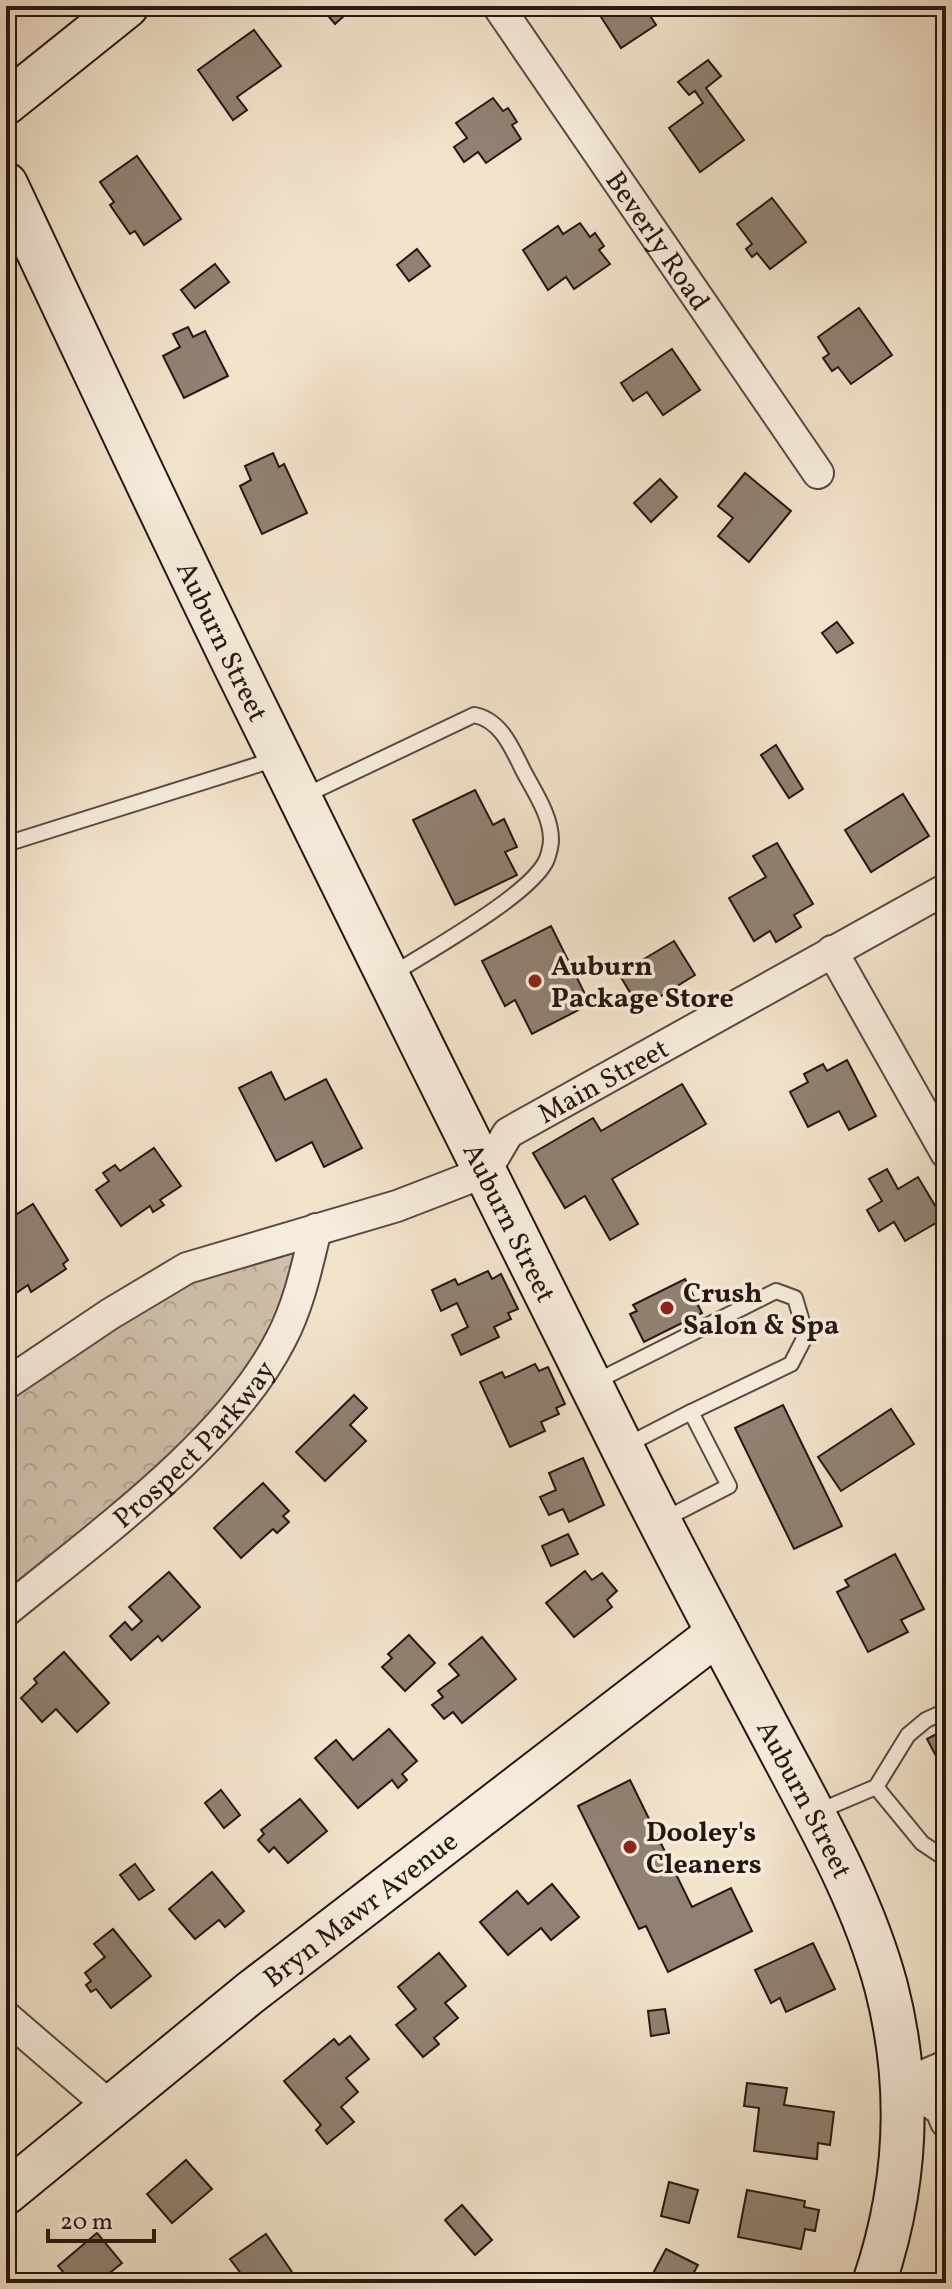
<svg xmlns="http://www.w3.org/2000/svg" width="952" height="2289" font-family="Vollkorn,serif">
  <defs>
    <pattern id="park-crowns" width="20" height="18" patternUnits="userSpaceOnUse" patternTransform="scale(2)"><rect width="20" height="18" fill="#cfc0ab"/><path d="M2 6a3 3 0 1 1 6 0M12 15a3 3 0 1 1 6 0" fill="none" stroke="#b2a492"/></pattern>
  </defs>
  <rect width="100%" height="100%" fill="#f2e3cb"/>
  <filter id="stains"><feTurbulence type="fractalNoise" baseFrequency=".0025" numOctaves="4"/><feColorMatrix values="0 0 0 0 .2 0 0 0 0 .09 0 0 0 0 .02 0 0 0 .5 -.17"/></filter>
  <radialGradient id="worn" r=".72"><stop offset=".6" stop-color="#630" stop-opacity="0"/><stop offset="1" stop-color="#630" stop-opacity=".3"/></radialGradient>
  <path fill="url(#park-crowns)" stroke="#7a6b5e" stroke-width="2" d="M316 1229 266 1365 6 1611V1387L187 1268Z"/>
  <g fill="#908172" stroke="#251611" stroke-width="2">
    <path d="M320 6H355L335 24Z"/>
    <path d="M594 6H644L656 25 621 48Z"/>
    <path d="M254 30 281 66 237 97 247 110 233 120 198 70Z"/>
    <path d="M708 60 721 76 706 88 744 140 700 172 669 128 703 103 695 91 689 95 678 82Z"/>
    <path d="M493 98 503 111 508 108 517 122 512 125 521 139 486 163 478 152 464 162 454 147 467 138 456 123Z"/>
    <path d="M137 156 181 219 144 245 135 231 130 234 110 205 114 202 100 182Z"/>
    <path d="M772 198 806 242 770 269 757 253 752 257 746 249 752 244 737 224Z"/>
    <path d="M580 223 590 237 595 233 604 246 599 250 610 264 574 289 566 277 548 290 523 250 558 226 563 234Z"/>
    <path d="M417 249 430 266 409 281 397 265Z"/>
    <path d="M215 264 229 282 195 308 181 290Z"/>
    <path d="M859 308 892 355 851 384 838 367 832 371 823 358 829 354 818 337Z"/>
    <path d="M188 327 193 337 205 331 228 376 184 398 163 356 180 347 173 334Z"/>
    <path d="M672 349 700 390 663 415 647 392 633 401 621 383Z"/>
    <path d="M273 453 279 467 284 464 307 513 262 534 240 486 251 480 245 466Z"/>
    <path d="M745 473 791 511 749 562 718 536 733 518 718 506Z"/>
    <path d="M660 479 677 497 651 522 634 503Z"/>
    <path d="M837 622 853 643 837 653 822 633Z"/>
    <path d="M776 745 803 789 789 798 761 755Z"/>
    <path d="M475 790 493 825 504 819 517 847 505 852 517 875 455 905 413 820Z"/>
    <path d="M903 794 929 836 871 872 845 830Z"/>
    <path d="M777 843 813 904 794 915 801 927 776 942 770 931 754 941 729 898 766 877 753 856Z"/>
    <path d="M551 926 590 1004 532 1034 515 1000 505 1006 482 961Z"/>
    <path d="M674 941 695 975 640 1009 619 974Z"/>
    <path d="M847 1060 876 1116 849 1130 839 1111 808 1127 790 1092 808 1082 804 1074 823 1064 827 1071Z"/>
    <path d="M271 1072 285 1100 326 1079 362 1148 324 1167 312 1142 276 1161 239 1088Z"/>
    <path d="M682 1084 706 1124 612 1179 638 1224 610 1240 585 1196 565 1208 533 1153 593 1118 601 1131Z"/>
    <path d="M154 1148 181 1186 160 1200 164 1205 153 1212 150 1206 121 1226 96 1190 109 1181 103 1173 115 1165 120 1171Z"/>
    <path d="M887 1169 898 1189 918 1177 943 1219 905 1241 894 1222 879 1231 867 1210 882 1201 869 1179Z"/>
    <path d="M33 1204 68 1260 63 1264 66 1269 31 1292 28 1285 9 1298 12 1303 6 1307V1221Z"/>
    <path d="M488 1271 492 1279 501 1274 518 1309 508 1313 511 1319 494 1327 499 1337 461 1355 452 1335 468 1327 457 1303 441 1311 432 1290 455 1279 458 1285Z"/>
    <path d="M685 1279 702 1313 644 1342 630 1314 637 1311 633 1305Z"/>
    <path d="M535 1364 539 1371 548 1367 565 1404 556 1408 559 1414 541 1422 545 1431 510 1447 480 1382 502 1372 505 1378Z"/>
    <path d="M354 1395 367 1408 350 1425 366 1441 325 1481 296 1452Z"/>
    <path d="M783 1405 842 1526 794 1549 735 1428Z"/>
    <path d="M891 1409 914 1444 841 1491 818 1457Z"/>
    <path d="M583 1458 604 1505 569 1522 563 1509 549 1515 540 1497 556 1490 549 1473Z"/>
    <path d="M946 1467V1491L937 1472Z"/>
    <path d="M263 1483 289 1511 283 1516 289 1522 277 1533 273 1529 241 1558 214 1528Z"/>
    <path d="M568 1534 578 1554 551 1566 542 1546Z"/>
    <path d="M895 1554 924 1609 901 1620 908 1632 868 1652 837 1592 849 1586 845 1580Z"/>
    <path d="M585 1571 592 1580 602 1573 617 1591 607 1600 612 1607 574 1637 546 1603Z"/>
    <path d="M169 1572 200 1607 162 1641 158 1636 131 1660 110 1636 125 1622 132 1630 142 1621 129 1607Z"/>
    <path d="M409 1635 435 1663 405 1691 382 1667 392 1658 388 1654Z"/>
    <path d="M482 1637 516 1679 462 1723 453 1712 444 1719 432 1705 443 1697 438 1691 459 1675 449 1664Z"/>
    <path d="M64 1652 109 1703 77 1732 56 1709 42 1722 21 1698 37 1683 34 1679Z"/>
    <path d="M389 1729 417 1761 402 1774 407 1780 398 1788 392 1780 358 1808 315 1758 336 1740 353 1760Z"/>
    <path d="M946 1729V1775L927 1739Z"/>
    <path d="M630 1780 692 1907 731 1888 752 1931 668 1972 646 1926 639 1929 578 1806Z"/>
    <path d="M946 1780V1800L938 1785Z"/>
    <path d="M221 1790 240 1815 224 1828 205 1803Z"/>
    <path d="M300 1799 327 1831 288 1863 274 1847 269 1852 258 1840 264 1834 261 1830Z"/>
    <path d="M135 1864 154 1890 139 1900 120 1875Z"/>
    <path d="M212 1872 244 1911 225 1927 219 1920 195 1939 169 1909Z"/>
    <path d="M552 1884 579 1917 551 1940 541 1928 508 1955 480 1922 517 1891 528 1904Z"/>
    <path d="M113 1929 151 1976 111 2008 96 1989 91 1992 86 1985 91 1981 85 1973 105 1957 94 1944Z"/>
    <path d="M813 1943 835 1989 786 2012 780 1998 771 2003 755 1970Z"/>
    <path d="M439 1953 466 1986 445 2003 458 2018 434 2038 439 2044 423 2057 396 2025 416 2009 398 1987Z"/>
    <path d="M665 2009 669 2033 651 2036 648 2011Z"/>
    <path d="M350 2036 369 2059 346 2078 358 2092 341 2107 354 2122 327 2144 316 2130 321 2125 284 2081 334 2039 339 2045Z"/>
    <path d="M747 2083 787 2088 784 2105 834 2112 830 2145 818 2143 817 2159 754 2151 759 2108 744 2106Z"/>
    <path d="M186 2160 212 2189 172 2223 147 2194Z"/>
    <path d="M669 2182 698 2190 689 2223 661 2216Z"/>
    <path d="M747 2190 805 2201 804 2207 819 2210 815 2231 805 2229 801 2249 738 2237Z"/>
    <path d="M462 2205 492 2240 475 2255 445 2220Z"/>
    <path d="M97 2233 122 2263 97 2283H72L58 2266Z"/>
    <path d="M266 2234 292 2272 277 2283H248L230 2259Z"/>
    <path d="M666 2249 698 2265 688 2283H658L650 2279Z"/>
  </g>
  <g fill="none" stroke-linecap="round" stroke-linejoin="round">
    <g stroke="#584940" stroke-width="18">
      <g id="lane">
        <path d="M304 796 474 715C502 720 513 751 524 772 535 793 551 816 551 840 551 846 548 858 545 863 525 898 430 950 393 974"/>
        <path d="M6 844 276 759"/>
        <path d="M595 1382 776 1291 795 1298 806 1335 791 1364 691 1412 729 1486 661 1521"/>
        <path d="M627 1445 691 1412"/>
        <path d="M876 1787 922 1843 946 1859"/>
        <path d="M817 1812 876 1787 908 1735 926 1720 946 1711"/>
      </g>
    </g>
    <g stroke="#584940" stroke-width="34">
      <g id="street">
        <path id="s1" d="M498 6 818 473"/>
        <path d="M832 951 946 1153"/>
        <path id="s2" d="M6 1384 110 1314 187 1268 397 1206 485 1172 508 1133 946 889"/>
        <path id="s3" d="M6 1611C96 1537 228 1443 281 1339 299 1305 307 1266 316 1229"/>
        <path d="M6 2017 112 2108"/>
        <path d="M904 2084 941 2110 946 2122"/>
        <path d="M904 2084 946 2066"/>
      </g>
    </g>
    <g stroke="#251611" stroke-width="46">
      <g id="secondary">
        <path d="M6 103 127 6"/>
        <path id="s4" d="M6 184C82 345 157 506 235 666 360 923 489 1179 616 1435 669 1543 726 1648 782 1754 822 1829 864 1904 886 1986 912 2086 907 2186 874 2283"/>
        <path id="s5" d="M6 2193 250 1993 718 1633"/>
      </g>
    </g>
    <use href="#lane" stroke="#f7eddd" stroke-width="14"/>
    <use href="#street" stroke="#f7eddd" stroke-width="30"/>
    <use href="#secondary" stroke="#f7eddd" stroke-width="42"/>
  </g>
  <g fill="#8f2418" stroke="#f7eddd" stroke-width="3">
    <circle cx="535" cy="981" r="8"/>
    <circle cx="667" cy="1308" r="8"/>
    <circle cx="630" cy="1847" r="8"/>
  </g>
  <g text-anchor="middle" stroke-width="7" stroke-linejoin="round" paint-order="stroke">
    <g font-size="28" fill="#251611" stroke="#f7eddd">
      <text dy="10" stroke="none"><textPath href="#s1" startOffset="284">Beverly Road</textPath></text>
      <text dy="10" stroke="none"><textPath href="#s4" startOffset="506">Auburn Street</textPath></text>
      <text dy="10" stroke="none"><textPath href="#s2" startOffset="682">Main Street</textPath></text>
      <text dy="10" stroke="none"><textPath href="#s4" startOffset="1154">Auburn Street</textPath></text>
      <text dy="10" stroke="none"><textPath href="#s3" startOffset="252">Prospect Parkway</textPath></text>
      <text dy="10" stroke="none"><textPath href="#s4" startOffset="1802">Auburn Street</textPath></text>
      <text dy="10" stroke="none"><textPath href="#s5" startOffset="454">Bryn Mawr Avenue</textPath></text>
    </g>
    <g font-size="28" font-weight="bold" fill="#251611" stroke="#f7eddd" text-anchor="start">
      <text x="551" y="975">Auburn<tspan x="551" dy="32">Package Store</tspan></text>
      <text x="683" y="1302">Crush<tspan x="683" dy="32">Salon &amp; Spa</tspan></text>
      <text x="646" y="1841">Dooley's<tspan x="646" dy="32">Cleaners</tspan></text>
    </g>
  </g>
  <rect width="952" height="2289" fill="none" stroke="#f2e3cb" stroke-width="32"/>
  <rect x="8" y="8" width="936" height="2273" fill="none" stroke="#251611" stroke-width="4"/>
  <rect x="16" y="16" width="920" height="2257" fill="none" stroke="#251611" stroke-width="2"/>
  <path d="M48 2229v12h106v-12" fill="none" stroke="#251611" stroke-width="4"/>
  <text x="60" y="2229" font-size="24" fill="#251611" stroke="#f7eddd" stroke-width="6" paint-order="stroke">20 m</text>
  <rect width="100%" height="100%" filter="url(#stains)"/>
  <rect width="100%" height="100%" fill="url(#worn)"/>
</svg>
